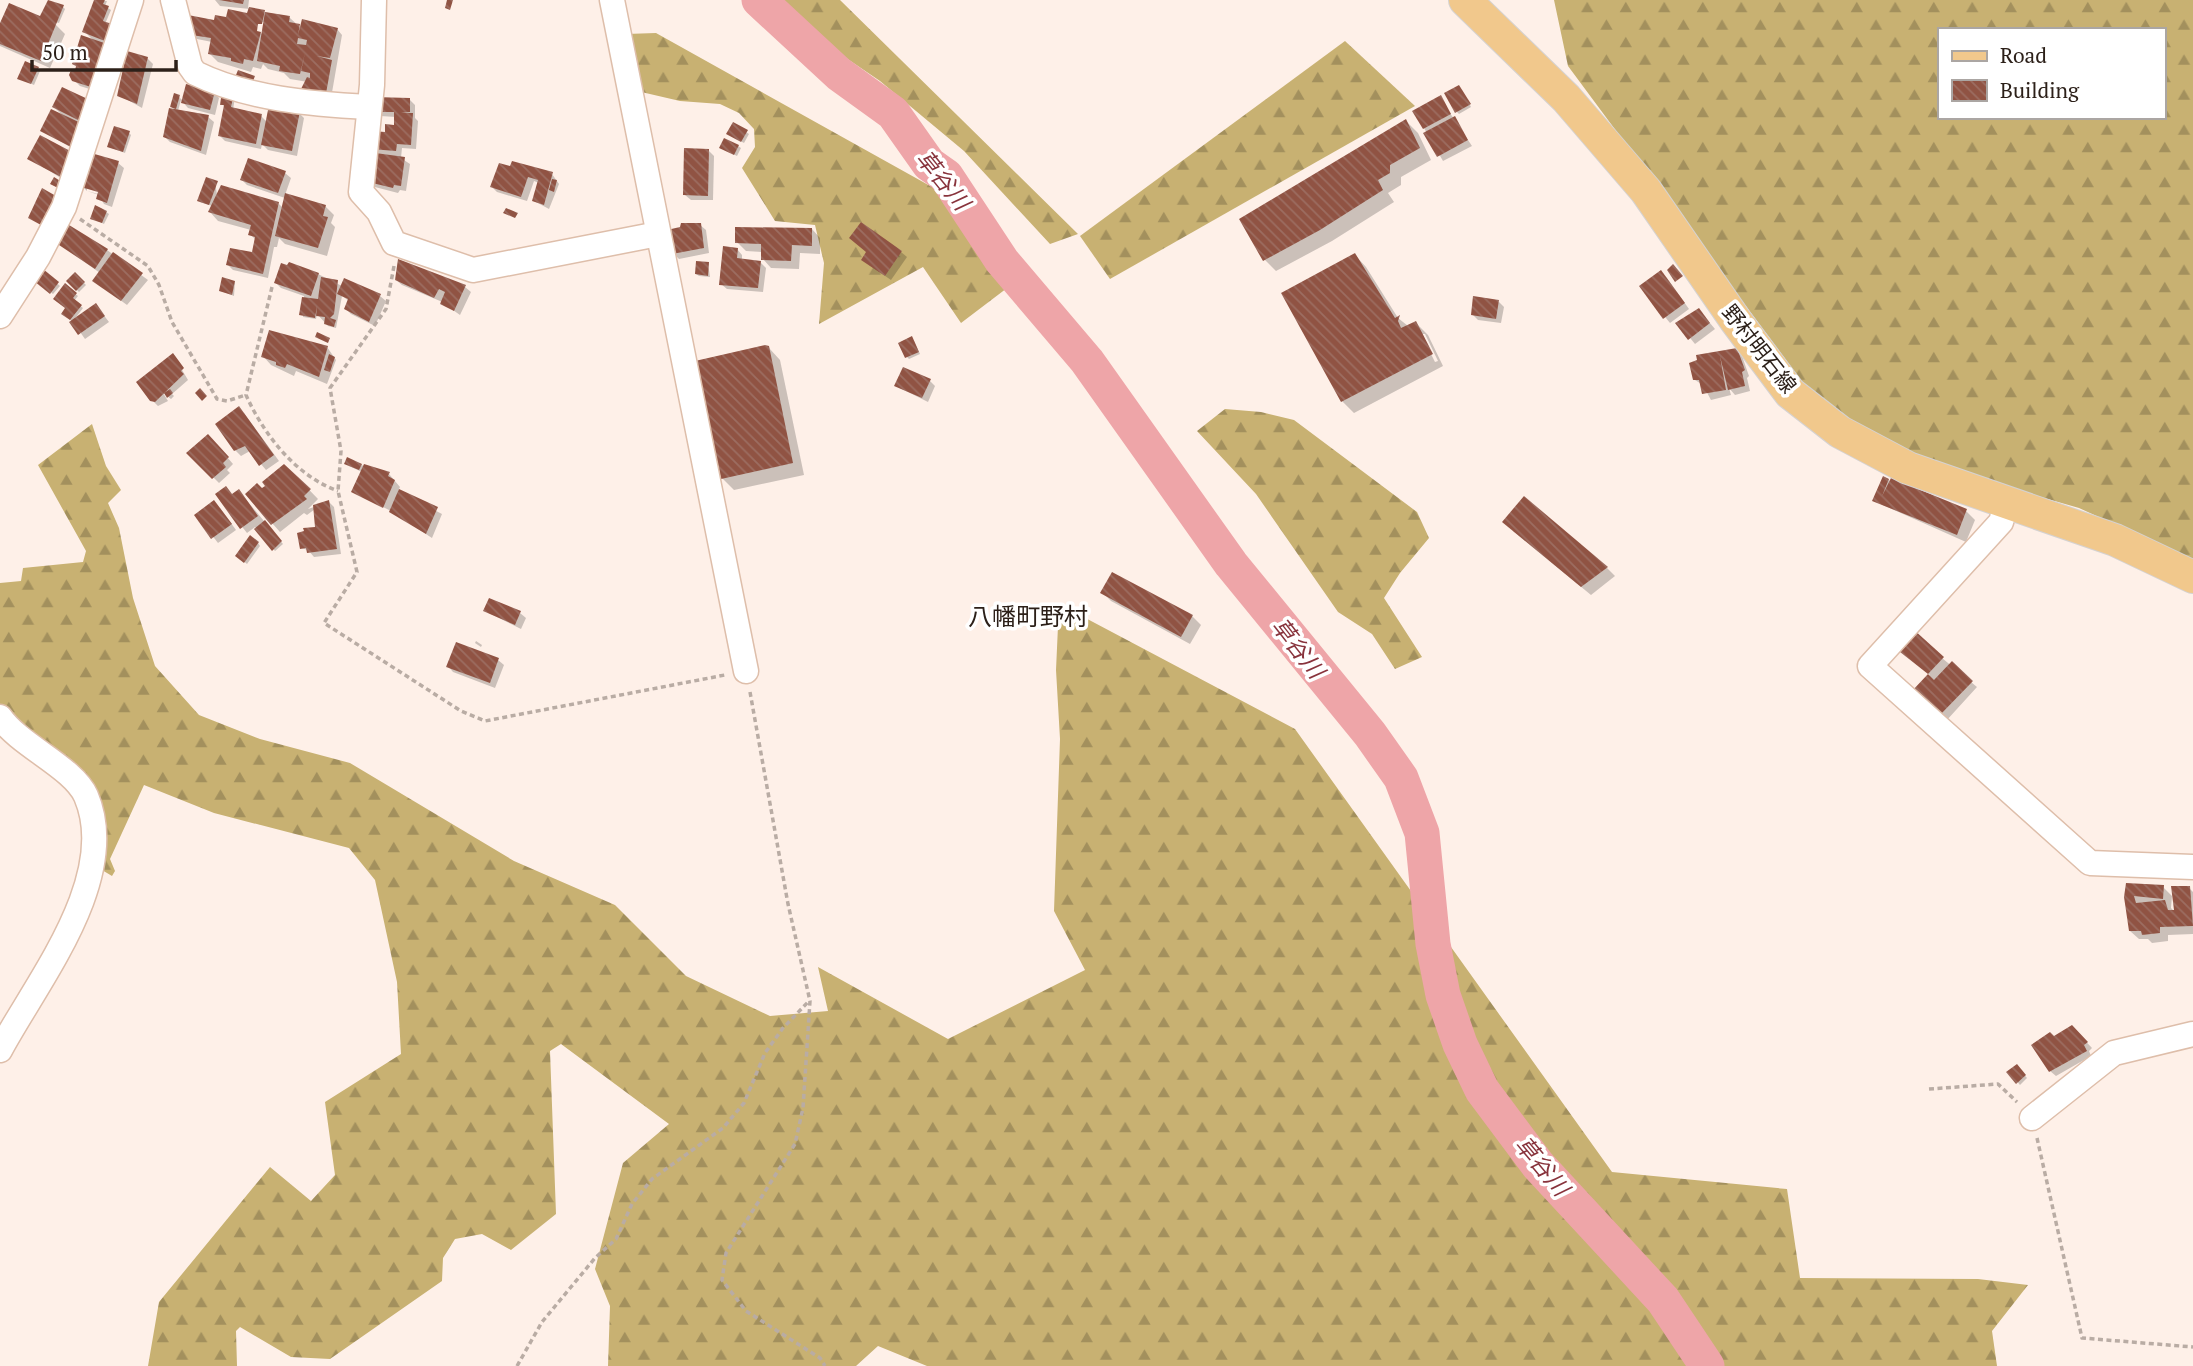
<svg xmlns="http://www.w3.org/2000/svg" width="2193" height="1366" font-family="'PT Serif','Noto Sans JP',serif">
  <defs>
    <pattern id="forest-firs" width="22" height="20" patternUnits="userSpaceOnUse" patternTransform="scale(1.75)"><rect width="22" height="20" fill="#c8b172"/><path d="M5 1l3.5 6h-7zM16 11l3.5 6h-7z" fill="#a3905d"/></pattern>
    <pattern id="building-back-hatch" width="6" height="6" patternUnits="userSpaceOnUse" patternTransform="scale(1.75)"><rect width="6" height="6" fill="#905343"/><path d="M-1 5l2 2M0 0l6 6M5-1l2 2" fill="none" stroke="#9c6d61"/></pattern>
  </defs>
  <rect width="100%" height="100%" fill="#fef0e8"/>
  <g fill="url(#forest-firs)" fill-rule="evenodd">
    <path d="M781 0H840L1078 234 1050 244 964 151 880 81 824 43Z"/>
    <path d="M1554 0H2193V560L2079 508 1964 475 1885 445 1817 402 1568 66ZM1939 30H2163V117H1939Z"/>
    <path d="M656 33 932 187 1015 282 961 323 923 267 819 324 824 263 815 225 775 221 742 168 755 147 754 129 739 113 720 104 680 101 637 91 626 34Z"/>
    <path d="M1345 41 1415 106 1110 279 1080 236Z"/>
    <path d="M1225 409 1261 412 1294 420 1417 512 1429 538 1400 573 1384 598 1422 657 1395 669 1372 634 1338 612 1256 494 1197 431Z"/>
    <path d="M92 424 106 466 121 490 108 503 119 528 133 598 155 666 199 715 260 739 350 763 514 861 615 905 686 976 770 1016 828 1011 818 967 948 1039 1085 970 1054 911 1060 739 1056 670 1059 604 1295 729 1612 1172 1787 1189 1800 1278 1978 1279 2028 1285 1992 1331 1997 1366H927L878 1346 856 1366H608L610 1306 595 1269 623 1163 669 1124 561 1044 550 1051 556 1214 511 1250 482 1234 455 1239 443 1258 442 1281 330 1359 291 1357 240 1327 236 1331 237 1366H148L159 1302 270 1167 311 1201 335 1175 325 1102 401 1054 397 982 375 880 349 848 214 813 144 785 110 859 115 871 112 876 97 867V823L0 709V583L21 581 23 568 83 562 86 551 38 465Z"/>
  </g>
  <g fill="#0003" fill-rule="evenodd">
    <path d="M96 0 107 1 105 6 111 10 105 24 114 27 102 93 80 86 74 80 94 41 85 32Z"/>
    <path d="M215 0H249L248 8 290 18 302 29H337L342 35 330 104 308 82 290 79 284 73 268 69 263 64 261 69 253 67 251 72 218 62 209 53 212 42 192 38 187 33 213 21 249 15 250 9 220 6ZM256 22H266L263 34 255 32Z"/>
    <path d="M63 7 65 9 59 23 52 21 65 34 50 68 0 46V27L50 22Z"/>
    <path d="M147 58 153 64 142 108 119 95Z"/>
    <path d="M38 68 40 71 34 85 19 78Z"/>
    <path d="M1461 89 1471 107 1459 114 1457 112Z"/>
    <path d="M214 92 219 98 215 115 188 108 181 100 178 111 208 117 214 122 206 155 170 142 165 137 176 111 172 107 179 97 183 101Z"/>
    <path d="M235 97 233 110 261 116 267 122 299 113 304 118 297 156 268 150 262 144 261 149 225 141 220 136 225 107 222 104Z"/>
    <path d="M1440 98 1472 146 1443 161 1424 128Z"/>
    <path d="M410 100 415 105V118L418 121 416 149 402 148 401 158 410 164 406 191 400 190 398 193 371 186 379 155 373 148 395 129 396 117 380 116 375 111Z"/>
    <path d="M91 103 79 152 42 131 62 115 54 107Z"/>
    <path d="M1406 121 1418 133 1431 160 1401 177V185L1388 193 1394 202 1332 241 1276 271 1264 259Z"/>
    <path d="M734 124 749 134 744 143 731 136Z"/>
    <path d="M129 133 131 135 125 153 109 147Z"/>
    <path d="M41 137 67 182 29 158Z"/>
    <path d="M738 146 741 148 737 156 721 148Z"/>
    <path d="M708 150 714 156 713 200H691L685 195Z"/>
    <path d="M118 163 124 168 112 207 104 204 99 195 87 191 106 196 107 193 87 187V191L83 187Z"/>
    <path d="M500 165 552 174 559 184 549 209 534 201 539 183 534 181 527 201 497 192 492 187Z"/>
    <path d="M285 173 291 178 285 195 325 206 334 215 331 223 335 227 327 256 285 244 279 238 277 247H274L268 278 233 270 228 265 253 254 256 240 250 234 251 230 218 221 210 212 212 206 200 202 215 181 217 195 278 203 283 208 285 198 247 185 242 180Z"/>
    <path d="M106 212 109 214 104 224 92 218Z"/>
    <path d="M700 225 706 230 709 253 679 259 673 253Z"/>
    <path d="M812 229 820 238V254L800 253 799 269 771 268 763 259 762 252 746 251 737 242Z"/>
    <path d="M58 243 107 250 148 280 127 305 94 281 100 273Z"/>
    <path d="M737 249 742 255V260L760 262 766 268 763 292 727 289 721 284Z"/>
    <path d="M901 252 907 257 891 280 869 265Z"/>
    <path d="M1355 255 1366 267 1398 318 1408 326 1416 323 1428 335 1443 366 1354 413 1342 401ZM1421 334H1425L1438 361 1435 362Z"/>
    <path d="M399 262 465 287 471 292 460 315 440 301 402 285 396 280Z"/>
    <path d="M708 263 710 277 699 276 696 274Z"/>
    <path d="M44 272 60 286 53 294 36 280Z"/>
    <path d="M75 274 86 285 79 292 68 281Z"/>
    <path d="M318 274 342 286 345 281 380 296 386 301 375 326 351 314 346 309 349 301 342 296 336 328 328 326 317 314 316 319 303 317 304 296 281 288 276 283Z"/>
    <path d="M1666 277 1689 309 1670 323 1641 287Z"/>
    <path d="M235 282 234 296 221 291Z"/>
    <path d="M65 286 78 296 74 301 83 308 74 320 96 305 109 322 85 339 73 322 63 314 67 309Z"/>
    <path d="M1498 301 1504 307 1501 323 1478 320 1473 315Z"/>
    <path d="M1704 316 1715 329 1695 344 1678 323Z"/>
    <path d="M914 341 920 354 909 359 907 357Z"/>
    <path d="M327 347 336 360 327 384 296 371 294 376 271 365 263 356Z"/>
    <path d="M769 348 780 360 804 475 734 490 722 478Z"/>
    <path d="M1737 350 1742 356 1749 376 1747 378 1750 391 1735 395 1729 388 1731 395 1711 400 1703 385 1695 380 1691 364Z"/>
    <path d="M175 358 188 380 172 394 174 396 171 399 163 393 168 401 158 406 152 400Z"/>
    <path d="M930 381 935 386 928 402 896 386Z"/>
    <path d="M244 413 279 461 266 470 250 451 241 456 235 450Z"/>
    <path d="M214 442 233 464 227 470 230 473 219 483 189 453Z"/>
    <path d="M361 465 389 474 400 487 398 491 442 514 432 538 389 510 353 492 362 472 349 466Z"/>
    <path d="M289 469 318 499 308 509 329 502 334 507 341 554 314 557 308 550 301 548 317 528 315 509 307 515 304 513 280 532 272 523 262 490Z"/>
    <path d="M1888 480 1966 511 1975 520 1966 542 1876 502Z"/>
    <path d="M217 495 244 497 283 544 275 551 255 527 247 533Z"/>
    <path d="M1524 499 1607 568 1615 576 1591 595 1513 531Z"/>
    <path d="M220 508 236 530 218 543 197 516Z"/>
    <path d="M258 543 260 546 247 564 240 558Z"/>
    <path d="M1103 593 1192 616 1201 625 1190 644 1111 601Z"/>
    <path d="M485 611 520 613 526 618 521 629Z"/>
    <path d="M476 641 482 645 481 647 475 643Z"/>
    <path d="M1903 653 1942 658 1977 687 1946 721 1914 691 1930 675Z"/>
    <path d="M498 660 504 665 495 688 453 672 448 666Z"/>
    <path d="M2163 887 2172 896 2171 908 2176 913 2189 888 2193 892V934L2168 935V941L2152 943 2148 939H2139L2130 931 2126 897Z"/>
    <path d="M2072 1027 2092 1048 2089 1051 2091 1056 2056 1076 2050 1071 2054 1038Z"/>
    <path d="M2017 1066 2027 1078 2020 1085 2009 1072Z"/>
  </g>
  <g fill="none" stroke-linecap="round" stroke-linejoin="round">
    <path stroke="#eea5a8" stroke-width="35" d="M759 0 839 74 893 113 929 164 946 176 1002 261 1087 361 1231 564 1370 734 1401 778 1422 833 1433 944 1443 995 1460 1044 1482 1090 1538 1165 1663 1300 1707 1366"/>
  </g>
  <g fill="url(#building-back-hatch)" fill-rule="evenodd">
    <path d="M48 0 64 5 41 61 0 44V23L9 3 40 16Z"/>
    <path d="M94 0H105L103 4 109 6 103 21 115 25 110 43 82 32Z"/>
    <path d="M219 0H244L243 4Z"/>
    <path d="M447 0H453L450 10 445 8Z"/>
    <path d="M249 7 265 10 262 24H258L257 31 261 32 253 61 244 59 243 64 231 61V58L208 54 211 38 185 34 188 15 214 20 215 15 226 17 228 9 247 13Z"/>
    <path d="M265 12 290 16 289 22 300 24 298 35 302 19 338 28 330 58 317 56 332 60 325 99 299 93 307 77 310 78V73L301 71 305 53 300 74 279 71 280 66 257 61ZM298 38 307 40 306 45 297 44Z"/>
    <path d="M81 35 110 45 94 88 72 81 69 75 71 70 75 71 76 66 72 64Z"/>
    <path d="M127 51 148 57 137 104 117 96Z"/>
    <path d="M25 61 39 67 31 84 17 79Z"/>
    <path d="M238 70 255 76 251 86 234 80Z"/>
    <path d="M186 84 215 91 210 110 181 103Z"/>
    <path d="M1459 85 1471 104 1455 113 1444 93Z"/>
    <path d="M62 87 92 101 82 122 52 107Z"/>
    <path d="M222 91 234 93 231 107 262 114 256 144 218 136 224 105H220Z"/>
    <path d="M174 93 180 95 176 109 170 107Z"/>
    <path d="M1441 95 1451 114 1423 129 1412 111Z"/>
    <path d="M374 97 410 98V112L401 113H413L411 145 397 144 396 151 371 149 373 131 385 132V124L394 125V112H373Z"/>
    <path d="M269 105 300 111 292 151 261 145Z"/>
    <path d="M169 108 209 115 201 151 163 137Z"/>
    <path d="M51 109 85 125 73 148 40 131Z"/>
    <path d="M1455 116 1468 140 1437 157 1423 133Z"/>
    <path d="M1406 119 1420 148 1390 165V173L1378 180 1383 190 1320 230 1263 261 1239 219Z"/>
    <path d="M733 122 748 130 741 142 726 134Z"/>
    <path d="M114 126 130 131 123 152 107 147Z"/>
    <path d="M40 135 74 153 61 177 27 159Z"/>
    <path d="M724 138 739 145 734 155 719 148Z"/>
    <path d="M684 148 709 149 708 196 683 195Z"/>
    <path d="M368 152 405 157 401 186 394 185 393 188 364 181Z"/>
    <path d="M91 153 119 161 107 203 96 199 98 192 81 187Z"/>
    <path d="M248 158 286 171 278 193 240 180Z"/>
    <path d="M512 161 553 172 544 205 532 201 538 180 528 177 521 197 490 187 499 163 510 166Z"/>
    <path d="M54 177 65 184 62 190 50 184Z"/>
    <path d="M206 177 218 181 209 205 197 201Z"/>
    <path d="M552 179 557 180 554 192 549 190Z"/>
    <path d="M221 185 279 202 263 274 226 265 230 248 252 252 255 237 248 235 251 225 208 212Z"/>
    <path d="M42 188 56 196 41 225 28 218Z"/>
    <path d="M285 193 326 205 323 216 328 217 318 248 275 236Z"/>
    <path d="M95 205 107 211 102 223 90 219Z"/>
    <path d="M506 208 518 213 515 218 503 213Z"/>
    <path d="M861 222 902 251 885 276 861 260 866 252 849 238Z"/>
    <path d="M681 223H701L704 248 672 254 667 230 680 227Z"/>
    <path d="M69 225 108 249 95 269 56 243Z"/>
    <path d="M735 227 812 228V246L792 245 791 261 761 260V244L735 243Z"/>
    <path d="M723 246 738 248 737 258 761 261 758 288 719 285Z"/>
    <path d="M113 252 143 273 121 301 92 281Z"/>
    <path d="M1355 253 1395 318 1400 315 1398 321 1401 328 1416 321 1433 354 1341 402 1281 293Z"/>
    <path d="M398 259 466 285 454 311 440 304 445 292 439 289 434 298 395 280Z"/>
    <path d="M696 261 709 262 708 276 695 274Z"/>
    <path d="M289 262 319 273 311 296 274 283 281 263 287 265Z"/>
    <path d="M1673 264 1683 276 1675 282 1667 270Z"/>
    <path d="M43 269 59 282 50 294 34 281Z"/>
    <path d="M1661 270 1685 303 1663 319 1639 286Z"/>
    <path d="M75 272 85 282 76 291 66 281Z"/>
    <path d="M222 277 235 281 232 295 219 291Z"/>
    <path d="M321 277 338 280 334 314 330 318 336 320 334 327 324 324 325 317 316 316 317 306 315 318 299 315 302 297 318 299Z"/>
    <path d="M344 278 381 294 369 322 344 309 348 299 337 294Z"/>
    <path d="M65 283 77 293 73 298 82 305 70 320 61 314 65 308 53 299Z"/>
    <path d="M1473 296 1499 300 1496 319 1471 315Z"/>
    <path d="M96 303 105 316 78 335 69 322Z"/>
    <path d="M1699 308 1710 323 1688 340 1675 323Z"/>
    <path d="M269 330 328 346 319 377 287 364 285 368 276 365V362L261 357Z"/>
    <path d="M317 332 330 338 328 343 315 337Z"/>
    <path d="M912 336 919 352 905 358 898 343Z"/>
    <path d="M765 345 769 346 793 463 721 479 695 361Z"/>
    <path d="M1737 348 1745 370 1742 372 1745 386 1728 390 1720 356 1726 390 1702 394 1699 380H1693L1689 363 1697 360 1696 355Z"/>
    <path d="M173 353 184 368 181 371 184 374 155 402 150 401 136 382Z"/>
    <path d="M329 354 335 357 330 372 324 370Z"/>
    <path d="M903 367 931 379 922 398 894 386Z"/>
    <path d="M200 388 207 396 202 401 195 393Z"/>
    <path d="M170 389 173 393 167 398 164 393Z"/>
    <path d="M239 406 274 455 259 466 245 446 234 451 215 424Z"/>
    <path d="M208 434 229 457 223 463 226 467 212 479 186 453Z"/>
    <path d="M347 457 362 464 359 470 344 464Z"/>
    <path d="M284 464 311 489 304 496 307 499 271 525 245 494 257 483 262 488 265 486 262 482Z"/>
    <path d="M364 464 390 472 388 476 395 480 383 508 351 492Z"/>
    <path d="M1883 476 1889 479 1882 496 1891 478 1967 509 1957 535 1872 501Z"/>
    <path d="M226 486 232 494 239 489 258 516 240 529 215 494Z"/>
    <path d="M399 489 438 507 426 534 389 512Z"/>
    <path d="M1524 496 1608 567 1581 587 1502 522Z"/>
    <path d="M214 500 232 524 211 539 194 515Z"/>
    <path d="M329 500 337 549 307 553 306 548 300 549 297 533 304 531 303 528 315 527 313 505Z"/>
    <path d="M265 520 282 541 272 551 254 529Z"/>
    <path d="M250 535 259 542 244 563 235 556Z"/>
    <path d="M1112 572 1193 615 1181 637 1100 593Z"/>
    <path d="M489 598 521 611 515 625 483 611Z"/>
    <path d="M1913 629 1944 657 1928 674 1895 648Z"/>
    <path d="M456 642 499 658 490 683 446 667Z"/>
    <path d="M1952 661 1973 681 1939 716 1912 691 1928 674 1934 680Z"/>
    <path d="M2126 883 2164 885 2163 899 2134 896 2136 903 2165 900 2168 910H2174L2171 886H2190L2193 926 2160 927V933L2142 935 2141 931H2129L2124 897Z"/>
    <path d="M2072 1025 2088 1042 2084 1045 2087 1051 2049 1072 2031 1045 2050 1032 2054 1036Z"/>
    <path d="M2017 1064 2026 1075 2016 1084 2006 1072Z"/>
  </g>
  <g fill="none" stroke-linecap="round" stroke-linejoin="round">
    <g stroke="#debeaa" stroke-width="27">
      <g id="minor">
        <path d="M173 0 190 66 195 73C248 99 311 104 369 107"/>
        <path d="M374 0 372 85 361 192 379 212 394 243 473 270 658 234"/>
        <path d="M612 0 746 671"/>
        <path d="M0 316 38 257 64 207 131 0"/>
        <path d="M2007 501 2001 522 1870 666 2090 863 2193 867"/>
        <path d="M0 717C20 746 73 767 86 796 121 878 37 981 0 1050"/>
        <path d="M2032 1118 2114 1053 2193 1034"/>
      </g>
    </g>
    <g stroke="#d5d2d1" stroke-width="34">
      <path id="major" d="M1465 0 1566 98 1646 191 1736 321 1790 393 1840 432 1908 468 2115 540 2193 577"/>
    </g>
    <g stroke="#b9aca4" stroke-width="3.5" stroke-dasharray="5 3.5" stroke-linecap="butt">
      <path d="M80 219 148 266 159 285 172 322 217 399 227 401 246 395"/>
      <path d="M394 266 386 309 330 388 341 451 338 491 357 572 324 623 461 711 485 721 725 675"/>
      <path d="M272 287 246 395C264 435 296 476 338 491"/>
      <path d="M750 692 788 904 810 1001 803 1108 795 1144 726 1253 722 1280 746 1311 820 1358 825 1366"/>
      <path d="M1929 1089 1998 1084 2017 1102"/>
      <path d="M2037 1138 2082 1338 2193 1347"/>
      <path d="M517 1366 542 1322 595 1258 616 1239 632 1204 652 1179 723 1128 744 1103 765 1053 783 1028 808 1002"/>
    </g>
    <use href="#minor" stroke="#fff" stroke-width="24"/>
    <use href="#major" stroke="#f1c88c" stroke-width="32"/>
  </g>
  <g text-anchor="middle" stroke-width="7" stroke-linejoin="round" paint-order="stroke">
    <g font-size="21" fill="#2c2019" stroke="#fff">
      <text transform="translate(1759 349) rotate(52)" y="7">野村明石線</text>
    </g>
    <g font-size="23" font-style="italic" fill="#88333c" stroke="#fff">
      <text transform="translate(943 180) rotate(51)" y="8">草谷川</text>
      <text transform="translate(1298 648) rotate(52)" y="8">草谷川</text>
      <text transform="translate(1542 1166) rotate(50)" y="8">草谷川</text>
    </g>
    <g font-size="24" fill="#2c2019" stroke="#fff">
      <text x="1028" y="625">八幡町野村</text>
    </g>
  </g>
  <rect x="1938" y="28" width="228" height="91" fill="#ffffff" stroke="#aba6a3" stroke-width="2"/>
  <rect x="1952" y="51" width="35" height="10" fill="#f1c88c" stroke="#aba6a3" stroke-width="2"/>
  <text x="2000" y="63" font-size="21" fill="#2c2019">Road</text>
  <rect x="1952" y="80" width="35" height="21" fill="url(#building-back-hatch)" stroke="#aba6a3" stroke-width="2"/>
  <text x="2000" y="98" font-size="21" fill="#2c2019">Building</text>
  <path d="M32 60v10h144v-10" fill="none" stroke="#2c2019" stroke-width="3.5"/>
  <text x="42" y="60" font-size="21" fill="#2c2019" stroke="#ffffff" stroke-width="5" paint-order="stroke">50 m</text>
</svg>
